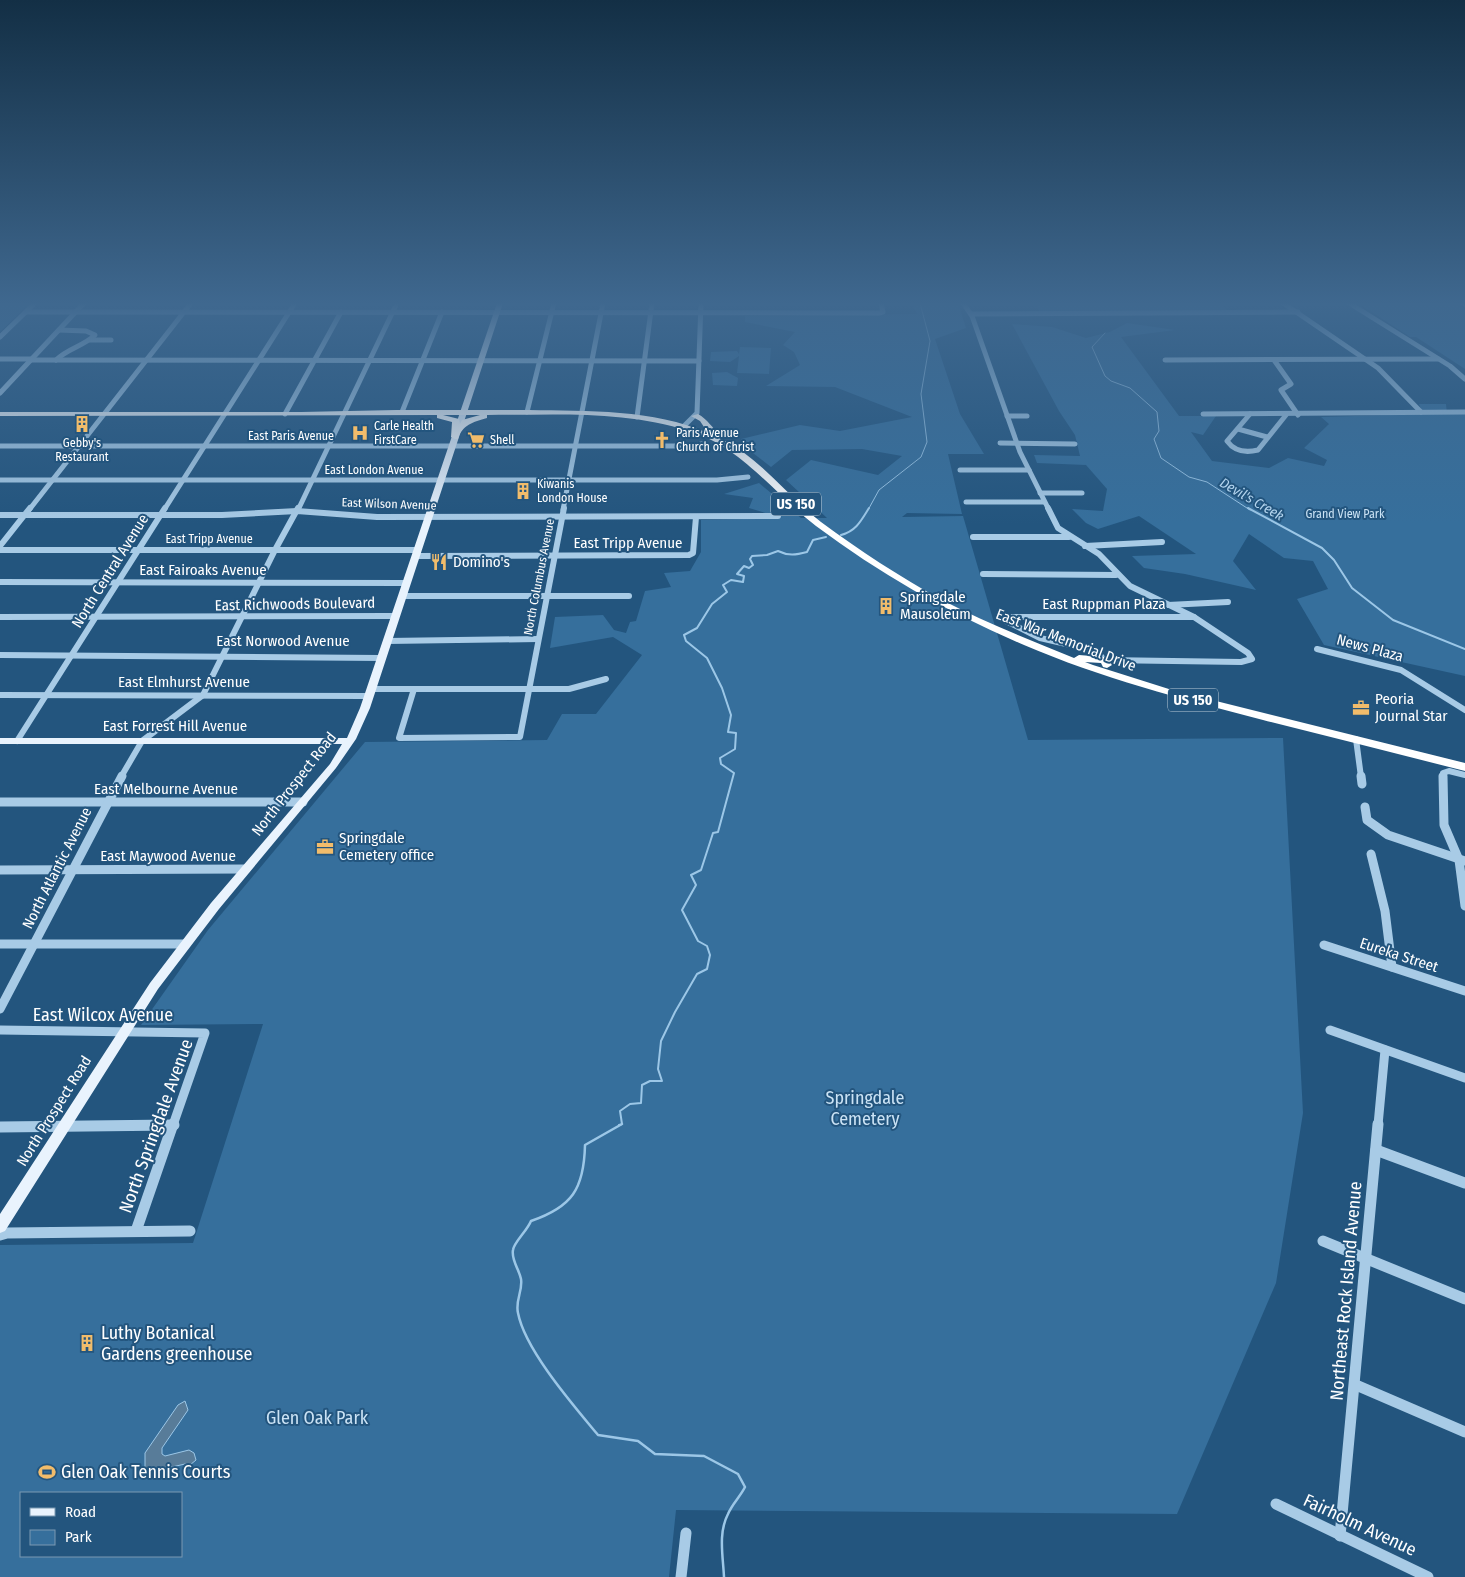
<svg xmlns="http://www.w3.org/2000/svg" width="1465" height="1577" font-family="'Fira Sans Condensed',sans-serif">
  <rect width="100%" height="100%" fill="#23557e"/>
  <g fill="#366f9c" fill-rule="evenodd">
    <path d="M0 303H30L0 332Z"/>
    <path d="M912 303H941L942 306H959L966 328 935 339 960 414 984 454H948L962 514 907 513 902 517 963 516 1028 740 1283 738 1303 1113 1276 1283 1177 1514 676 1510 669 1577H0V1245L193 1243 263 1024 141 1025 208 930 365 742 547 740 562 714H596L642 655 613 637 550 648 555 617 603 615 614 630 626 633 630 622 636 621 645 591 671 587 664 573 690 571 701 552V520L782 518 749 508 753 498 724 494 759 483 801 518H827L786 480 811 460 878 475 902 456 862 449 792 450 771 467 749 450 741 439 800 425 840 431 912 417 835 387 766 386 800 365 794 352 783 345 795 332 745 322V316L917 314ZM21 1493H181V1556H21Z"/>
    <path d="M1034 303H1220L1227 311 1040 312Z"/>
    <path d="M1358 303H1454L1465 310V369L1416 337H1410Z"/>
    <path d="M1127 323 1175 330 1121 337 1179 416H1216L1203 435 1191 432 1212 461 1269 468 1288 458 1324 466 1327 460 1304 448 1329 424 1321 417 1423 414 1419 404H1446L1447 414H1465V676L1324 645 1297 599 1328 589 1313 561 1284 558 1249 534 1233 561 1256 590 1185 574 1144 568 1132 556 1196 554 1139 516 1098 529 1086 523 1072 509 1103 511 1107 489 1086 465 1037 463 1034 455 1080 456 1075 435 1059 411 1012 324 1052 327 1086 338 1110 332Z"/>
    <path d="M740 347 771 348 769 374 737 373 739 356 730 362 710 361 711 352 737 351 739 354Z"/>
    <path d="M727 372 738 378 737 386 713 385 712 373Z"/>
  </g>
  <path fill="#587c99" stroke="#9cc7e7" d="M185 1401 188 1410 162 1448V1454L165 1456 189 1450 194 1453 196 1460 190 1465 185 1464 150 1472 145 1468V1453L178 1405Z"/>
  <g fill="none" stroke-linecap="round" stroke-linejoin="round">
    <g stroke="#9cc7e7" stroke-width="1">
      <path d="M1105 333 1092 347 1105 376 1111 381 1130 388 1157 412 1159 431 1154 439 1161 458 1189 477 1207 482 1250 510"/>
      <path d="M868 510 879 490 921 457 927 442 921 394 930 341 920 303"/>
    </g>
    <g stroke="#9cc7e7" stroke-width="2">
      <path d="M1248 508 1322 548 1334 560 1352 588 1393 620 1465 649"/>
      <path d="M841 535C856 531 861 521 869 508"/>
      <path d="M619 1125 622 1124 620 1111 630 1104 641 1103 642 1085 650 1081H662L658 1069 661 1041 675 1012 697 974 707 969 710 955 707 946 698 941 682 910 696 885 691 875 701 870 713 833 718 832 734 773 721 764 720 758 735 749 736 733 728 732 731 715 722 688 707 658 686 641 684 635 697 628 712 604 727 592 723 585 731 580 743 582 744 576 737 574 744 566 749 568 753 565 750 559 752 556 767 555 778 551C788 556 796 555 807 552L813 540 826 537"/>
    </g>
    <path stroke="#9cc7e7" stroke-width="2.5" d="M622 1124 585 1145C584 1189 572 1207 531 1221 527 1231 514 1242 513 1250 511 1260 519 1269 521 1279 523 1291 515 1300 518 1313 525 1350 574 1406 598 1435L638 1441 655 1454 704 1456 738 1474 745 1487C740 1497 732 1504 728 1514 718 1533 723 1556 724 1577"/>
    <g stroke="#a8cbe6" stroke-width="5">
      <path d="M963 303 972 316 1020 452 1049 510"/>
      <path d="M1283 303 1378 368 1421 412"/>
      <path d="M1349 303 1450 366 1465 379"/>
      <path d="M26 312 879 313 883 312 881 303"/>
      <path d="M971 314 1298 312"/>
      <path d="M0 337 35 303"/>
      <path d="M90 340H111"/>
      <path d="M0 359H32"/>
      <path d="M30 360 699 361"/>
      <path d="M56 360C68 348 84 346 95 335L86 331 59 330"/>
      <path d="M1165 360 1438 359"/>
      <path d="M1274 360 1291 384 1281 390 1298 415"/>
      <path d="M0 393 84 303"/>
      <path d="M402 412 442 312"/>
      <path d="M527 412 554 303"/>
      <path d="M285 414 341 312"/>
      <path d="M1203 414 1465 412"/>
      <path d="M1250 414 1227 441C1235 452 1246 453 1258 450L1286 415"/>
      <path d="M1007 416H1027"/>
      <path d="M637 417 652 303"/>
      <path d="M683 427 697 413 701 303"/>
      <path d="M1238 429 1267 437"/>
      <path d="M1000 443 1075 444"/>
      <path d="M0 446H689L702 444"/>
      <path d="M960 470H1029"/>
      <path d="M0 480H717L748 477"/>
      <path d="M1040 493H1082"/>
      <path d="M966 502H1044"/>
      <path d="M29 510 191 303"/>
      <path d="M164 510 295 303"/>
      <path d="M298 510 397 303"/>
      <path d="M563 510 603 303"/>
    </g>
    <g stroke="#a8cbe6" stroke-width="6">
      <path d="M1048 508 1058 528 1099 554 1130 586 1194 617"/>
      <path d="M0 515H222L297 511 377 517 778 516"/>
      <path d="M973 537H1069"/>
      <path d="M0 546 30 508"/>
      <path d="M1085 546 1162 542"/>
      <path d="M0 550H418"/>
      <path d="M416 556 689 555 693 553 696 517"/>
      <path d="M983 574 1116 575"/>
      <path d="M0 582 406 583"/>
      <path d="M402 596H629"/>
      <path d="M1168 605 1228 602"/>
      <path d="M0 617 395 616"/>
      <path d="M1010 617H1194L1248 653 1252 659 1241 662 1104 660 1097 651 1040 638 1006 621Z"/>
      <path d="M387 641 538 639"/>
      <path d="M1317 649 1401 670 1465 710"/>
      <path d="M0 655 381 658"/>
      <path d="M371 689H569L606 679"/>
      <path d="M414 689 399 738 520 737 564 508"/>
      <path d="M0 695 369 696"/>
      <path d="M1356 739 1361 777"/>
      <path d="M17 741 165 508"/>
      <path d="M121 777 142 741 203 695 275 550 298 508"/>
      <path d="M1443 777V773L1449 771 1465 775"/>
    </g>
    <g stroke="#a8cbe6" stroke-width="9">
      <path d="M1361 776 1362 784"/>
      <path d="M1443 776 1444 825 1459 860 1465 906"/>
      <path d="M0 802H303"/>
      <path d="M1365 807 1367 820 1388 835 1465 861"/>
      <path d="M1371 854 1385 911 1392 967"/>
      <path d="M0 870 246 869"/>
      <path d="M0 944H184"/>
      <path d="M1324 945 1465 991"/>
      <path d="M0 1009 122 776"/>
      <path d="M0 1030 205 1033 173 1125"/>
      <path d="M1330 1030 1465 1078"/>
      <path d="M132 1125H174"/>
      <path d="M1378 1125 1385 1050"/>
    </g>
    <g stroke="#a8cbe6" stroke-width="11">
      <path d="M0 1127 174 1125"/>
      <path d="M1376 1150 1465 1183"/>
      <path d="M136 1231 173 1124"/>
      <path d="M0 1235 7 1233 190 1231"/>
      <path d="M1323 1241 1465 1299"/>
      <path d="M1356 1385 1465 1432"/>
      <path d="M1276 1504 1428 1577"/>
      <path d="M1340 1536 1378 1124"/>
      <path d="M681 1577 686 1533"/>
    </g>
    <g fill="#e9f3fd" fill-rule="evenodd">
      <path d="M497 303H503L370 708 356 739 336 768 219 909 158 989 5 1231 0 1233V1214L150 983 211 903 330 764 342 744H0V738H347L360 708Z"/>
      <path d="M1459 303H1465V307Z"/>
    </g>
    <path fill="#fff" fill-rule="evenodd" d="M396 410C440 410 485 410 529 410 588 411 653 409 708 433L700 421 691 416 698 414C707 419 713 428 720 436L719 438C759 456 786 495 821 522 859 550 900 577 942 600 984 622 1030 640 1074 658L1079 655 1104 657 1108 658 1112 665 1107 668 1103 667 1101 663 1085 662 1093 665 1172 690 1465 763V771C1398 754 1330 737 1263 720 1182 699 1101 678 1024 645 949 613 880 574 816 526 773 493 742 447 689 431 624 410 554 415 487 415V418C473 422 462 425 458 439H455L451 437 452 422 437 418V415L0 416V412H301ZM443 415H480L462 420 460 424 459 419Z"/>
  </g>
  <linearGradient id="sky" x2="0" y2="1"><stop stop-color="#132f45"/><stop offset="0.58" stop-color="#3f688f"/><stop offset="1" stop-color="#3f688f" stop-opacity="0"/></linearGradient>
  <rect width="1465" height="524" fill="url(#sky)"/>
  <defs>
    <g id="building-bare" transform="scale(1.35)"><path d="M-4-6H4V6H1V3H-1V6H-4ZM-2.5-4.3h1.7v1.8h-1.7ZM.8-4.3h1.7v1.8H.8ZM-2.5-1h1.7V.8h-1.7ZM.8-1h1.7V.8H.8Z" fill="#f1bc6b" stroke="#23557e" stroke-width="2.5" paint-order="stroke"/></g>
    <g id="hospital-bare" transform="scale(1.35)"><path d="M-5-5h3v3.5h4V-5h3V5h-3V1.5h-4V5h-3Z" fill="#f1bc6b" stroke="#23557e" stroke-width="2.5" paint-order="stroke"/></g>
    <g id="supermarket-bare" transform="scale(1.35)"><path d="M-6-5.5h2.5l.6 2H6L4.5 2H-2.5L-4.4-4H-6ZM-1.5 3.2a1.3 1.3 0 1 0 .1 0ZM3 3.2a1.3 1.3 0 1 0 .1 0Z" fill="#f1bc6b" stroke="#23557e" stroke-width="2.5" paint-order="stroke"/></g>
    <g id="church-bare" transform="scale(1.35)"><path d="M-1.2-6h2.4v3.5h3.3v2.4h-3.3V6h-2.4V-.1h-3.3v-2.4h3.3Z" fill="#f1bc6b" stroke="#23557e" stroke-width="2.5" paint-order="stroke"/></g>
    <g id="restaurant-bare" transform="scale(1.35)"><path d="M-5-6h1v4h1v-4h1v4h1v-4h1v5L-1.5 .5V6h-2V.5L-5-1ZM5-6V6H3V1.5H1.5Q1.5-4 5-6Z" fill="#f1bc6b" stroke="#23557e" stroke-width="2.5" paint-order="stroke"/></g>
    <g id="office-bare" transform="scale(1.35)"><path d="M-6-3h4V-5.5h4V-3h4V5H-6ZM-1-4.5V-3h2v-1.5ZM-6 0V1H6V0Z" fill="#f1bc6b" stroke="#23557e" stroke-width="2.5" paint-order="stroke"/></g>
    <g id="stadium-bare" transform="scale(1.35)"><path d="M0-5a6.5 5 0 1 0 0 10a6.5 5 0 1 0 0-10ZM-3.5-1.8h7v3.6h-7Z" fill="#f1bc6b" stroke="#23557e" stroke-width="2.5" paint-order="stroke"/></g>
  </defs>
  <g fill-rule="evenodd">
    <use href="#building-bare" x="82" y="424"/>
    <use href="#hospital-bare" x="360" y="433"/>
    <use href="#supermarket-bare" x="476" y="440"/>
    <use href="#church-bare" x="662" y="440"/>
    <use href="#building-bare" x="523" y="491"/>
    <use href="#restaurant-bare" x="439" y="562"/>
    <use href="#building-bare" x="886" y="606"/>
    <use href="#office-bare" x="1361" y="708"/>
    <use href="#office-bare" x="325" y="847"/>
    <use href="#building-bare" x="87" y="1343"/>
    <use href="#stadium-bare" x="47" y="1472"/>
  </g>
  <g text-anchor="middle" stroke-width="4" stroke-linejoin="round" paint-order="stroke">
    <g font-size="12" fill="#fff" stroke="#23557e" text-anchor="start">
      <text x="374" y="430">Carle Health<tspan x="374" dy="14">FirstCare</tspan></text>
      <text x="676" y="437">Paris Avenue<tspan x="676" dy="14">Church of Christ</tspan></text>
      <text x="490" y="444">Shell</text>
      <text x="82" y="447" text-anchor="middle">Gebby's<tspan x="82" dy="14">Restaurant</tspan></text>
      <text x="537" y="488">Kiwanis<tspan x="537" dy="14">London House</tspan></text>
    </g>
    <g font-size="12" fill="#fff" stroke="#23557e">
      <text x="291" y="440">East Paris Avenue</text>
      <text x="374" y="474">East London Avenue</text>
      <text transform="translate(389 504) rotate(2)" y="4">East Wilson Avenue</text>
      <text x="209" y="543">East Tripp Avenue</text>
      <text transform="translate(539 577) rotate(-79)" y="4">North Columbus Avenue</text>
    </g>
    <g font-size="12" fill="#cbe3f5" stroke="#23557e">
      <text x="1345" y="518">Grand View Park</text>
    </g>
    <g font-size="14" font-style="italic" fill="#b3d4ee" stroke="#23557e">
      <text transform="translate(1252 499) rotate(30)" y="5">Devil's Creek</text>
    </g>
    <g fill="#23557e" stroke="#bdccd8" stroke-width="1">
      <rect x="771" y="492.5" width="50" height="23" rx="4"/>
      <rect x="1168" y="688.5" width="50" height="23" rx="4"/>
    </g>
    <g font-size="14" font-weight="bold" fill="#fff">
      <text x="796" y="509">US 150</text>
      <text x="1193" y="705">US 150</text>
    </g>
    <g font-size="15" fill="#fff" stroke="#23557e">
      <text x="628" y="548">East Tripp Avenue</text>
      <text x="203" y="575">East Fairoaks Avenue</text>
      <text transform="translate(110 571) rotate(-58)" y="5">North Central Avenue</text>
      <text transform="translate(295 604) rotate(-1)" y="5">East Richwoods Boulevard</text>
      <text x="1104" y="609">East Ruppman Plaza</text>
      <text transform="translate(1066 640) rotate(21)" y="5">East War Memorial Drive</text>
      <text x="283" y="646">East Norwood Avenue</text>
      <text transform="translate(1370 648) rotate(15)" y="5">News Plaza</text>
      <text x="184" y="687">East Elmhurst Avenue</text>
      <text x="175" y="731">East Forrest Hill Avenue</text>
      <text transform="translate(294 784) rotate(-52)" y="5">North Prospect Road</text>
      <text x="166" y="794">East Melbourne Avenue</text>
      <text x="168" y="861">East Maywood Avenue</text>
      <text transform="translate(57 868) rotate(-63)" y="5">North Atlantic Avenue</text>
      <text transform="translate(1399 955) rotate(18)" y="5">Eureka Street</text>
      <text transform="translate(54 1111) rotate(-58)" y="5">North Prospect Road</text>
    </g>
    <g font-size="15" fill="#fff" stroke="#23557e" text-anchor="start">
      <text x="453" y="567">Domino's</text>
      <text x="900" y="602">Springdale<tspan x="900" dy="17">Mausoleum</tspan></text>
      <text x="1375" y="704">Peoria<tspan x="1375" dy="17">Journal Star</tspan></text>
      <text x="339" y="843">Springdale<tspan x="339" dy="17">Cemetery office</tspan></text>
    </g>
    <g font-size="18" fill="#fff" stroke="#23557e">
      <text x="103" y="1021">East Wilcox Avenue</text>
      <text transform="translate(156 1126) rotate(-70)" y="6">North Springdale Avenue</text>
      <text transform="translate(1346 1291) rotate(-85)" y="6">Northeast Rock Island Avenue</text>
      <text transform="translate(1360 1525) rotate(25)" y="6">Fairholm Avenue</text>
    </g>
    <g font-size="18" fill="#cbe3f5" stroke="#23557e">
      <text x="865" y="1104">Springdale<tspan x="865" dy="21">Cemetery</tspan></text>
      <text x="317" y="1424">Glen Oak Park</text>
    </g>
    <g font-size="18" fill="#fff" stroke="#23557e" text-anchor="start">
      <text x="101" y="1339">Luthy Botanical<tspan x="101" dy="21">Gardens greenhouse</tspan></text>
      <text x="61" y="1478">Glen Oak Tennis Courts</text>
    </g>
  </g>
  <rect x="20" y="1492" width="162" height="65" fill="#23557e" stroke="#7b99b2"/>
  <rect x="30" y="1508" width="25" height="8" fill="#e9f3fd" stroke="#7b99b2"/>
  <text x="65" y="1517" font-size="15" fill="#ffffff">Road</text>
  <rect x="30" y="1530" width="25" height="15" fill="#366f9c" stroke="#7b99b2"/>
  <text x="65" y="1542" font-size="15" fill="#ffffff">Park</text>
</svg>
